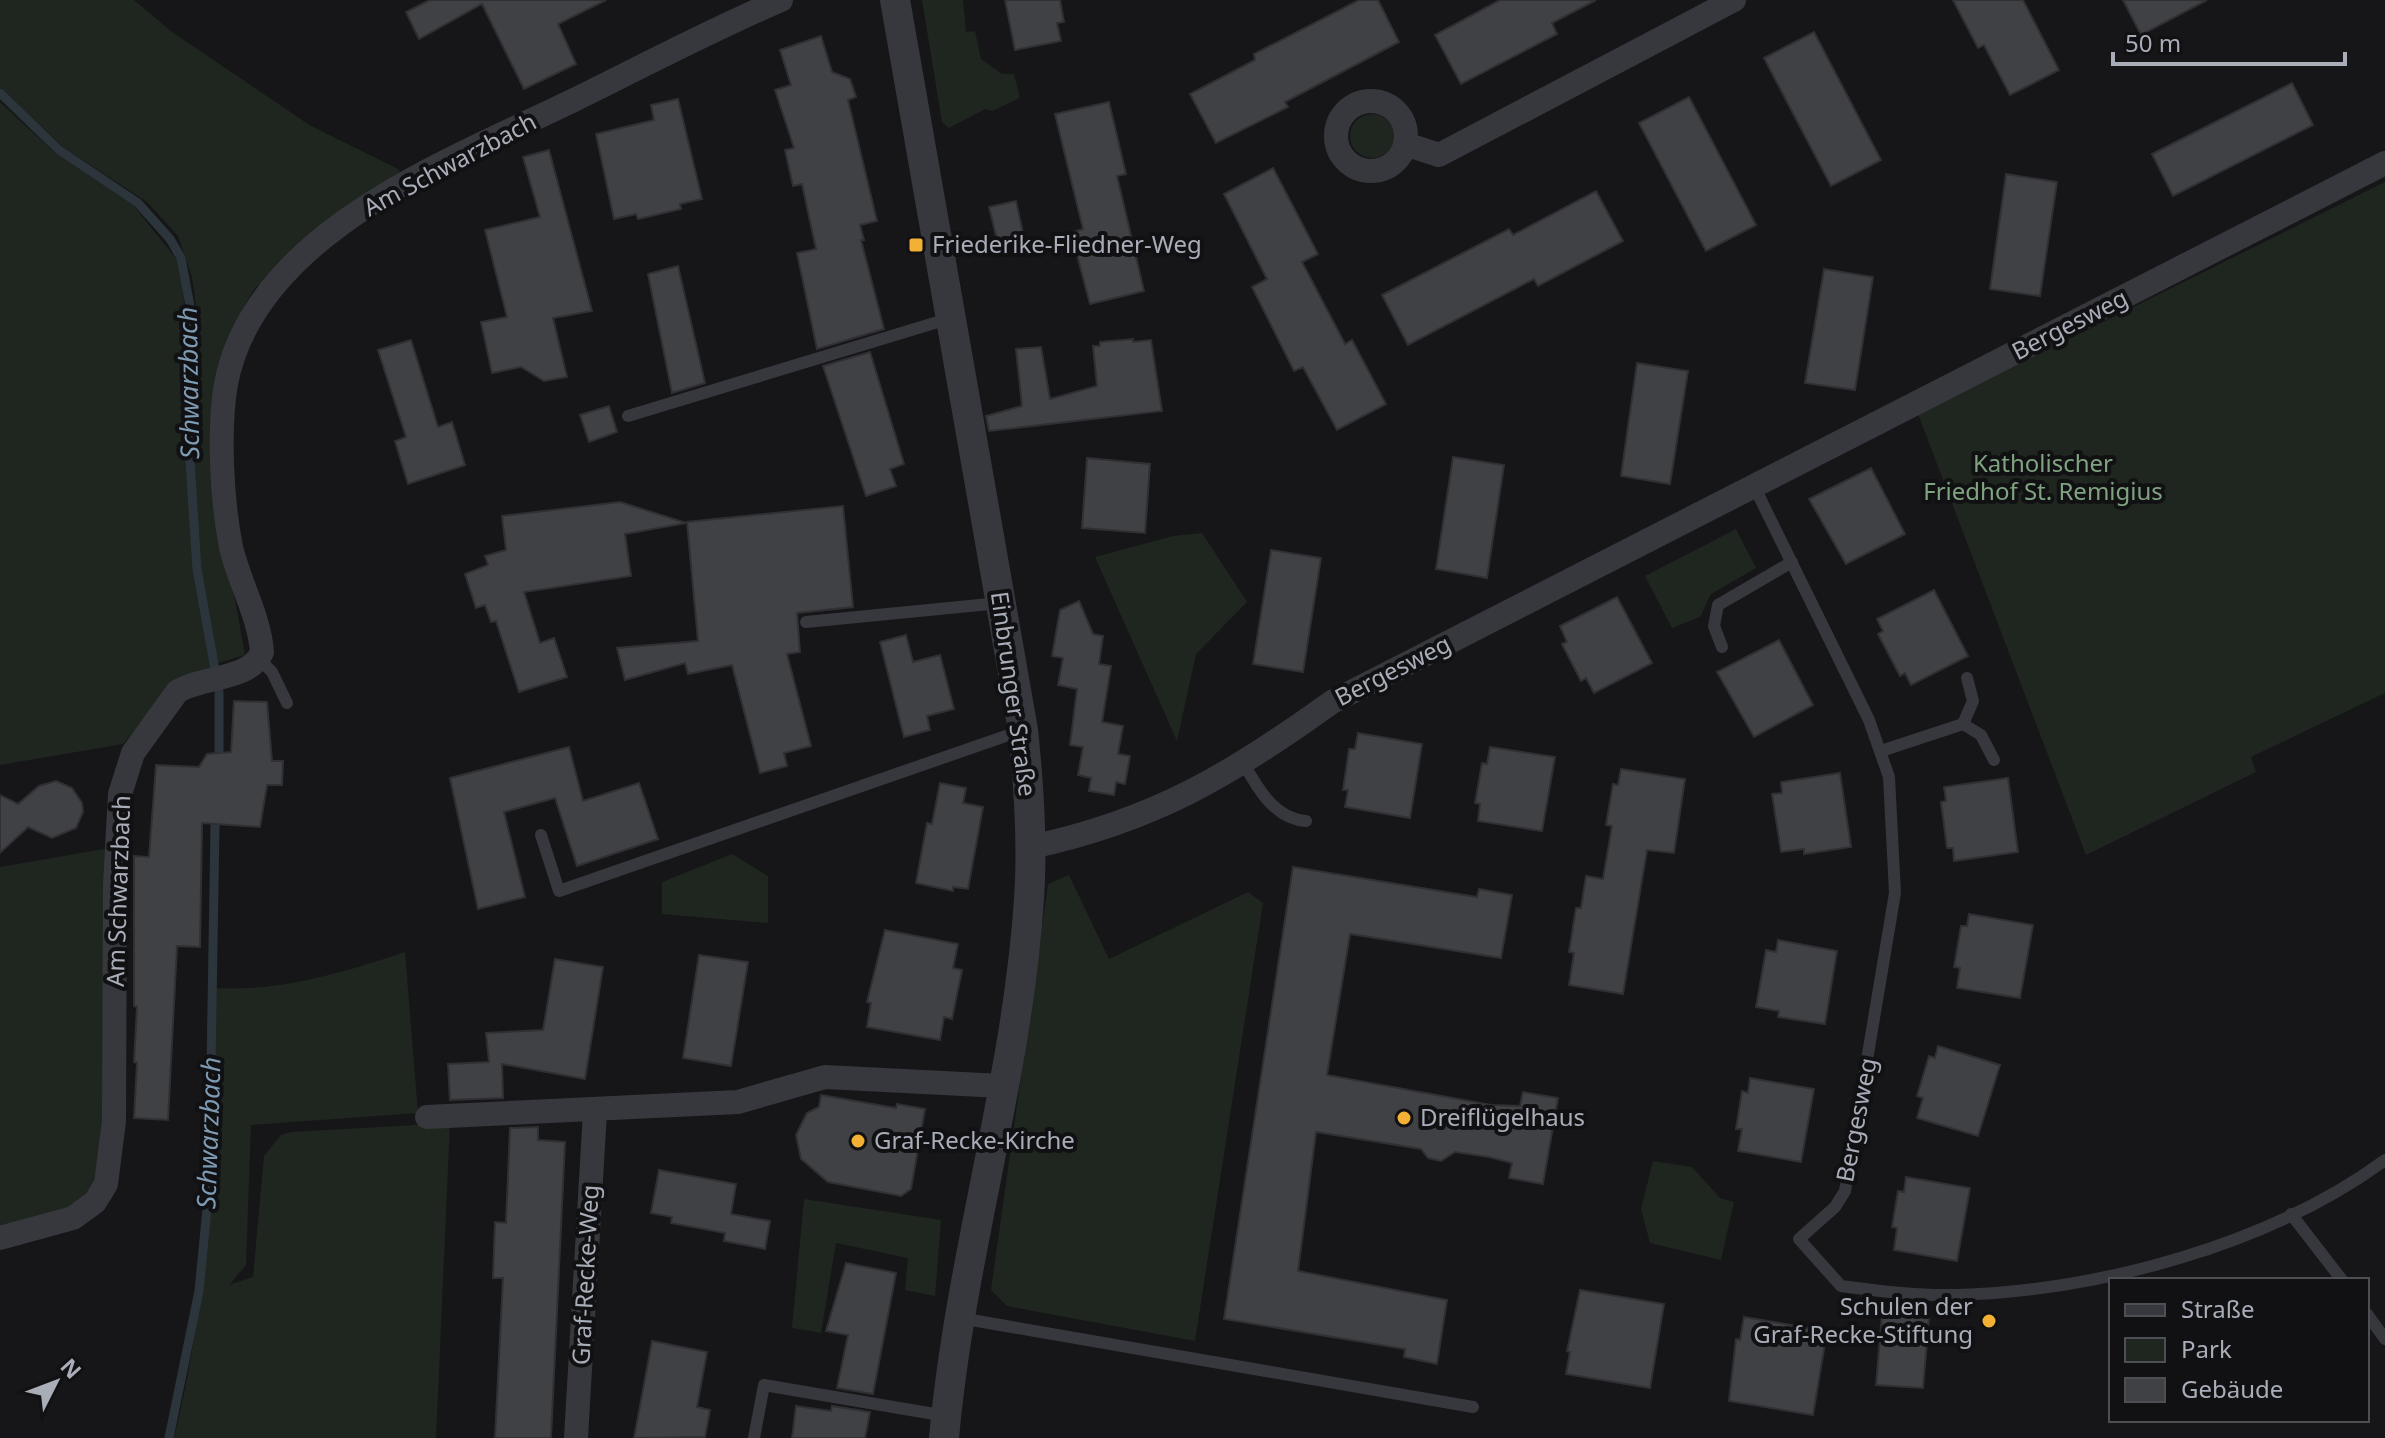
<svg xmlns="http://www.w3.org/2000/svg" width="2385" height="1438" font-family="'Noto Sans',sans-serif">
  <rect width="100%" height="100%" fill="#161618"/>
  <g fill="#1e261f">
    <path d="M0 0H134L172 32 311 126 398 169 405 181 255 288C183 398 225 535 245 655L221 662 185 680 161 701 123 744 0 765V102L55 153 134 206 178 261 185 308 183 417 196 306 192 277 178 236 147 202 63 147 0 87Z"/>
    <path d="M922 0H963L966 32 975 31 981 59 1002 74H1014L1020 98 992 111 985 109 949 128 942 122Z"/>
    <circle cx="1372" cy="136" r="22"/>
    <path d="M2385 182V693L2251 757 2256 772 2086 855 1918 414Z"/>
    <path d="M1736 529 1756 568 1711 594 1700 617 1672 628 1645 576Z"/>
    <path d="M1202 533 1247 602 1196 654 1177 741 1095 557 1173 536Z"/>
    <path d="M110 848 106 1162 79 1210 0 1233V867Z"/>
    <path d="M732 854 768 876V923L662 914V882Z"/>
    <path d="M1069 875 1109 959 1248 892 1263 903 1195 1341 1007 1306 991 1290 1048 884Z"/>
    <path d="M405 952 418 1113 251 1125 246 1265 229 1285 253 1277 264 1156 281 1135 292 1132 450 1123 436 1438H174C211 1290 213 1139 216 988 280 992 345 972 405 952Z"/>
    <path d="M1653 1161 1692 1167 1720 1198 1734 1202 1721 1260 1650 1243 1641 1209Z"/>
    <path d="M804 1199 941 1220 935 1296 905 1290 908 1258 836 1243 821 1333 792 1328Z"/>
  </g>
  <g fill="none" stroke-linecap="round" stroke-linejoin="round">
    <g stroke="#2c353c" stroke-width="9">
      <path d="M0 93 59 150 138 203 170 239 181 258 190 306 188 431 197 569 219 692V753"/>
      <path d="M169 1438 199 1291 209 1188 215 825"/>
    </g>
  </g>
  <g fill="#404145" stroke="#303034" stroke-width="2">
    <path d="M430 0H606L558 24 576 64 524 89 482 4 419 39 406 12Z"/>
    <path d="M1005 0H1060L1064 22 1057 23 1061 41 1015 50Z"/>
    <path d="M1359 0H1378L1399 42 1285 102 1288 107 1216 143 1190 94 1255 60 1254 54Z"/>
    <path d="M1500 0H1596L1552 23 1557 34 1461 84 1435 35Z"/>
    <path d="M1953 0H2023L2059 70 2010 95 1984 45 1978 48Z"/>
    <path d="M2123 0H2207L2141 35Z"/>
    <path d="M1814 32 1881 160 1831 186 1764 58Z"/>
    <path d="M821 36 832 72 850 79 856 97 848 100 877 221 860 225 864 240H861L884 329 817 349 797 253 816 249 802 184 793 186 785 150 794 148 775 90 791 85 780 50Z"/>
    <path d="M2292 83 2313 125 2173 196 2152 154Z"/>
    <path d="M1689 97 1756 225 1706 251 1639 123Z"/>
    <path d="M678 99 702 199 680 204 681 209 638 219 636 214 614 219 596 134 654 120 651 105Z"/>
    <path d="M1109 102 1126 174 1117 176 1144 291 1090 304 1073 240V232L1083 229 1055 114Z"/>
    <path d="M549 150 592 311 553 318 567 377 544 381 521 367 492 373 481 322 507 317 485 230 540 217 523 157Z"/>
    <path d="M1273 168 1318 254 1302 262 1345 344 1352 340 1386 404 1337 430 1303 367 1294 371 1252 287 1267 279 1224 194Z"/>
    <path d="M2006 174 2057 182 2040 296 1990 289Z"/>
    <path d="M1596 191 1623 241 1538 286 1534 279 1408 345 1382 295 1509 229 1513 235Z"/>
    <path d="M1016 201 1025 242 999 248 989 207Z"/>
    <path d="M678 266 705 383 672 393 648 274Z"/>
    <path d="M1824 269 1873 277 1855 390 1805 383Z"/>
    <path d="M1133 339V342L1151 340 1162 411 989 431 986 416 1022 406 1016 349 1041 347 1050 399 1097 386 1093 346H1100V342Z"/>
    <path d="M411 340 438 427 452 422 465 465 408 484 395 441 406 437 378 350Z"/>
    <path d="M870 352 904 464 890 469 896 486 866 496 823 366Z"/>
    <path d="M1637 363 1688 371 1670 484 1621 476Z"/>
    <path d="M609 406 617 432 589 442 580 415Z"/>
    <path d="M1453 457 1504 465 1487 578 1436 569Z"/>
    <path d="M1087 458 1150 464 1145 533 1082 528Z"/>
    <path d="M1871 468 1905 534 1846 564 1809 499Z"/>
    <path d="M620 502 686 523 625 534 631 576 524 592 540 643 554 638 567 677 519 692 496 621 491 622 485 605 476 608 465 574 488 565 485 556 506 550 502 516Z"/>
    <path d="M843 506 853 607 797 613 800 652 787 654 811 746 784 753 787 766 760 773 732 665 688 674 685 663 625 680 617 648 698 641 687 522Z"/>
    <path d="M1271 550 1321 558 1303 672 1253 664Z"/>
    <path d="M1934 590 1968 656 1911 685 1905 673 1900 676 1878 634 1883 631 1877 619Z"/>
    <path d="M1617 597 1652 663 1594 693 1586 678 1581 681 1562 644 1567 642 1560 626Z"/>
    <path d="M1079 601 1093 634 1103 636 1099 664 1111 666 1102 722 1123 726 1118 754 1130 756 1125 784 1116 782 1114 795 1089 791 1091 778 1078 775 1083 747 1070 745 1077 689 1058 685 1063 658 1052 656 1060 610Z"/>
    <path d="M906 635 913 662 940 655 954 709 927 716 930 730 904 737 880 642Z"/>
    <path d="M1779 640 1813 705 1754 737 1717 672Z"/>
    <path d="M234 701 267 702 272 761H283L282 785H267L260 827 202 823 200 947 177 946 168 1120 134 1118 137 1063 134 1062 137 1007 134 1006V856L149 857 156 765 199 767 207 754 231 752Z"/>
    <path d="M1358 733 1422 744 1410 818 1345 807 1348 790H1343L1349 749H1355Z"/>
    <path d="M569 747 583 801 639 783 658 839 577 866 555 798 504 812 525 897 478 909 450 778Z"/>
    <path d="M1490 747 1555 757 1542 831 1478 821 1480 804 1475 803 1482 763 1487 764Z"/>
    <path d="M1621 769 1685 779 1674 853 1647 850 1623 994 1569 985 1574 953 1569 952 1576 908H1581L1586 876 1603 879 1612 826 1606 825 1613 784 1618 785Z"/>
    <path d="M1840 773 1851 847 1804 854V849L1781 852 1772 794 1782 793 1781 782Z"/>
    <path d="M2008 778 2018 852 1954 861 1953 848H1947L1941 802 1946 801 1944 787Z"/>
    <path d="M56 781 72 788 82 803 83 812 76 828 52 838 28 827 0 853V795L18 804 39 786Z"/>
    <path d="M940 783 966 788 963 803 983 807 968 889 953 887V891L916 883 927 823 932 824Z"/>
    <path d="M1293 867 1477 897 1479 889 1512 895 1501 958 1350 934 1327 1075 1491 1105 1520 1106 1523 1092 1558 1098 1543 1184 1509 1178 1512 1163 1489 1157 1455 1152 1441 1161 1428 1158 1421 1149 1316 1132 1298 1271 1447 1300 1437 1364 1404 1357 1405 1349 1224 1319Z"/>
    <path d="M1969 914 2033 925 2020 998 1957 988 1960 968 1954 967 1961 926H1967Z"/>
    <path d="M885 930 958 944 953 968 962 970 952 1019 944 1017 940 1040 867 1027 871 1003 867 1002Z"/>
    <path d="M1778 940 1837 951 1825 1024 1778 1017 1779 1011 1756 1007 1766 950 1776 952Z"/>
    <path d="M699 955 748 962 731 1066 683 1058Z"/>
    <path d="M555 959 603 967 585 1079 502 1064 503 1098 450 1100 448 1064 489 1062 486 1033 543 1030Z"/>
    <path d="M1938 1046 2000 1065 1978 1136 1917 1118 1923 1098 1917 1096 1929 1056 1935 1058Z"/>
    <path d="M1750 1078 1814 1089 1801 1162 1738 1151 1742 1129H1736L1742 1091 1748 1093Z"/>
    <path d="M821 1095 896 1108 897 1104 925 1109 911 1189 901 1196 828 1182 801 1159 796 1135 807 1113 819 1107Z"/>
    <path d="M538 1127V1140L565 1142 551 1438H495L503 1278H493L495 1222 506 1223 510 1128Z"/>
    <path d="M659 1170 736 1184 731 1214 770 1221 765 1249 724 1241 725 1233 671 1223 672 1217 651 1213Z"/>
    <path d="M1906 1177 1970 1188 1957 1261 1894 1250 1897 1228 1892 1227 1898 1191 1904 1192Z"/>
    <path d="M846 1263 896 1273 873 1394 837 1388 848 1335 826 1331Z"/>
    <path d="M1580 1290 1664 1304 1650 1388 1566 1374 1570 1352 1567 1351Z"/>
    <path d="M1882 1315 1929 1318 1923 1388 1876 1385Z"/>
    <path d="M1744 1317 1827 1331 1813 1415 1729 1401 1736 1339 1740 1340Z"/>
    <path d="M652 1341 707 1352 697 1407 710 1410 705 1437 634 1438Z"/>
    <path d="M796 1406 831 1411 832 1406 870 1412 865 1438H792Z"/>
  </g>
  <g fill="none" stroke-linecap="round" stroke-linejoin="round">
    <g stroke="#37383d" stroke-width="12">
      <path d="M628 416 951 318"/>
      <path d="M1754 486 1869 720 1889 777 1895 893 1845 1191 1835 1207 1799 1239 1841 1286C1879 1291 1917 1296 1956 1295 2098 1291 2269 1245 2385 1160"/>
      <path d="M806 622 1000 603"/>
      <path d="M1722 647 1714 626 1718 605 1792 562"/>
      <path d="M259 659 272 672 287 703"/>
      <path d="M1963 724 1981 735 1994 760"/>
      <path d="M1881 751 1963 724 1973 701 1967 678"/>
      <path d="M1244 764C1258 789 1275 819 1306 821"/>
      <path d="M541 835 559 891 1023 730"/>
      <path d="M2291 1214 2342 1280"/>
      <path d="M2367 1314 2385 1339"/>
      <path d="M960 1318 1473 1407"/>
      <path d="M754 1438 764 1385 946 1416"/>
    </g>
    <g stroke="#37383d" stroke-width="24">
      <circle cx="1371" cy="136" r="35"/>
      <path d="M1405 144 1439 155 1734 0"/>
      <path d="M1031 847C1154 821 1232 774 1332 702L2385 163"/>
      <path d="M427 1117 738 1102 825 1077 1002 1086"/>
      <path d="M0 1238 73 1218 95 1202 106 1184 114 1121 115 885 120 794 133 753 177 692C201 676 250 681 262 652 259 615 239 582 231 547 222 502 218 430 226 384 254 233 451 160 574 100 643 66 711 30 781 0"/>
      <path d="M576 1438 595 1111"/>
    </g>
    <path stroke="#37383d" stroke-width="30" d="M895 0 1023 730C1029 786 1033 842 1029 899 1017 1081 960 1257 944 1438"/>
  </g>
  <g fill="#f2b134" stroke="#111113" stroke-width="3">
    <rect x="908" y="237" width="16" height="16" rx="4"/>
    <circle cx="1404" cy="1118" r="8"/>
    <circle cx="858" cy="1141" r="8"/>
    <circle cx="1989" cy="1321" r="8"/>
  </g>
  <g text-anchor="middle" stroke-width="8" stroke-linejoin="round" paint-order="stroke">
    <g font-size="24" fill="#a8adb8" stroke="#111113">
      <text transform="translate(450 165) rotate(-28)" y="8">Am Schwarzbach</text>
      <text transform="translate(2070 325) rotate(-27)" y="8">Bergesweg</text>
      <text transform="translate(1393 671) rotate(-27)" y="8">Bergesweg</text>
      <text transform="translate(1013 694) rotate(82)" y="8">Einbrunger Straße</text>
      <text transform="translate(119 891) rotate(-88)" y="8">Am Schwarzbach</text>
      <text transform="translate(1857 1120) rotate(-79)" y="8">Bergesweg</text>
      <text transform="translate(586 1275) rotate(-87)" y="8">Graf-Recke-Weg</text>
    </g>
    <g font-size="24" fill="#a8adb8" stroke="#111113" text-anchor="start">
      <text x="932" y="253">Friederike-Fliedner-Weg</text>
      <text x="1420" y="1126">Dreiflügelhaus</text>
      <text x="874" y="1149">Graf-Recke-Kirche</text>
      <text x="1973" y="1315" text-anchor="end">Schulen der<tspan x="1973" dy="28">Graf-Recke-Stiftung</tspan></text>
    </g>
    <g font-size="24" fill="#7fa381" stroke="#111113">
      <text x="2043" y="472">Katholischer<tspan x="2043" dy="28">Friedhof St. Remigius</tspan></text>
    </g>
    <g font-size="26" font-style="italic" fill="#7f9bb3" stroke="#111113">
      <text transform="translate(189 383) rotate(-91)" y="9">Schwarzbach</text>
      <text transform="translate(209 1133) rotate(-88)" y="9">Schwarzbach</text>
    </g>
  </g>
  <rect x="2109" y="1278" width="260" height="144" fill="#111113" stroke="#4d4f55" stroke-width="2"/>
  <rect x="2125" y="1304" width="40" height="12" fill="#37383d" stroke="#4d4f55" stroke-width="2"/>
  <text x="2181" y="1318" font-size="24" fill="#a8adb8">Straße</text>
  <rect x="2125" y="1338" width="40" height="24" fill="#1e261f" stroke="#4d4f55" stroke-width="2"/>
  <text x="2181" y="1358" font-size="24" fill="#a8adb8">Park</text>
  <rect x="2125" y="1378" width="40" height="24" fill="#404145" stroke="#4d4f55" stroke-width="2"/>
  <text x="2181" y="1398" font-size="24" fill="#a8adb8">Gebäude</text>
  <g transform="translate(56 1382) rotate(48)" stroke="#111113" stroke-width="6" paint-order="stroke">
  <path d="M0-6L14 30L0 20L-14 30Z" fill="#a8adb8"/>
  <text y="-12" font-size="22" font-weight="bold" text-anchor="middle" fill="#a8adb8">N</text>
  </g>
  <path d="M2113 52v12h232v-12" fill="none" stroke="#a8adb8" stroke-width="4"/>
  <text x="2125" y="52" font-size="24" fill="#a8adb8" stroke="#111113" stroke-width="6" paint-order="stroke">50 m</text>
</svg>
